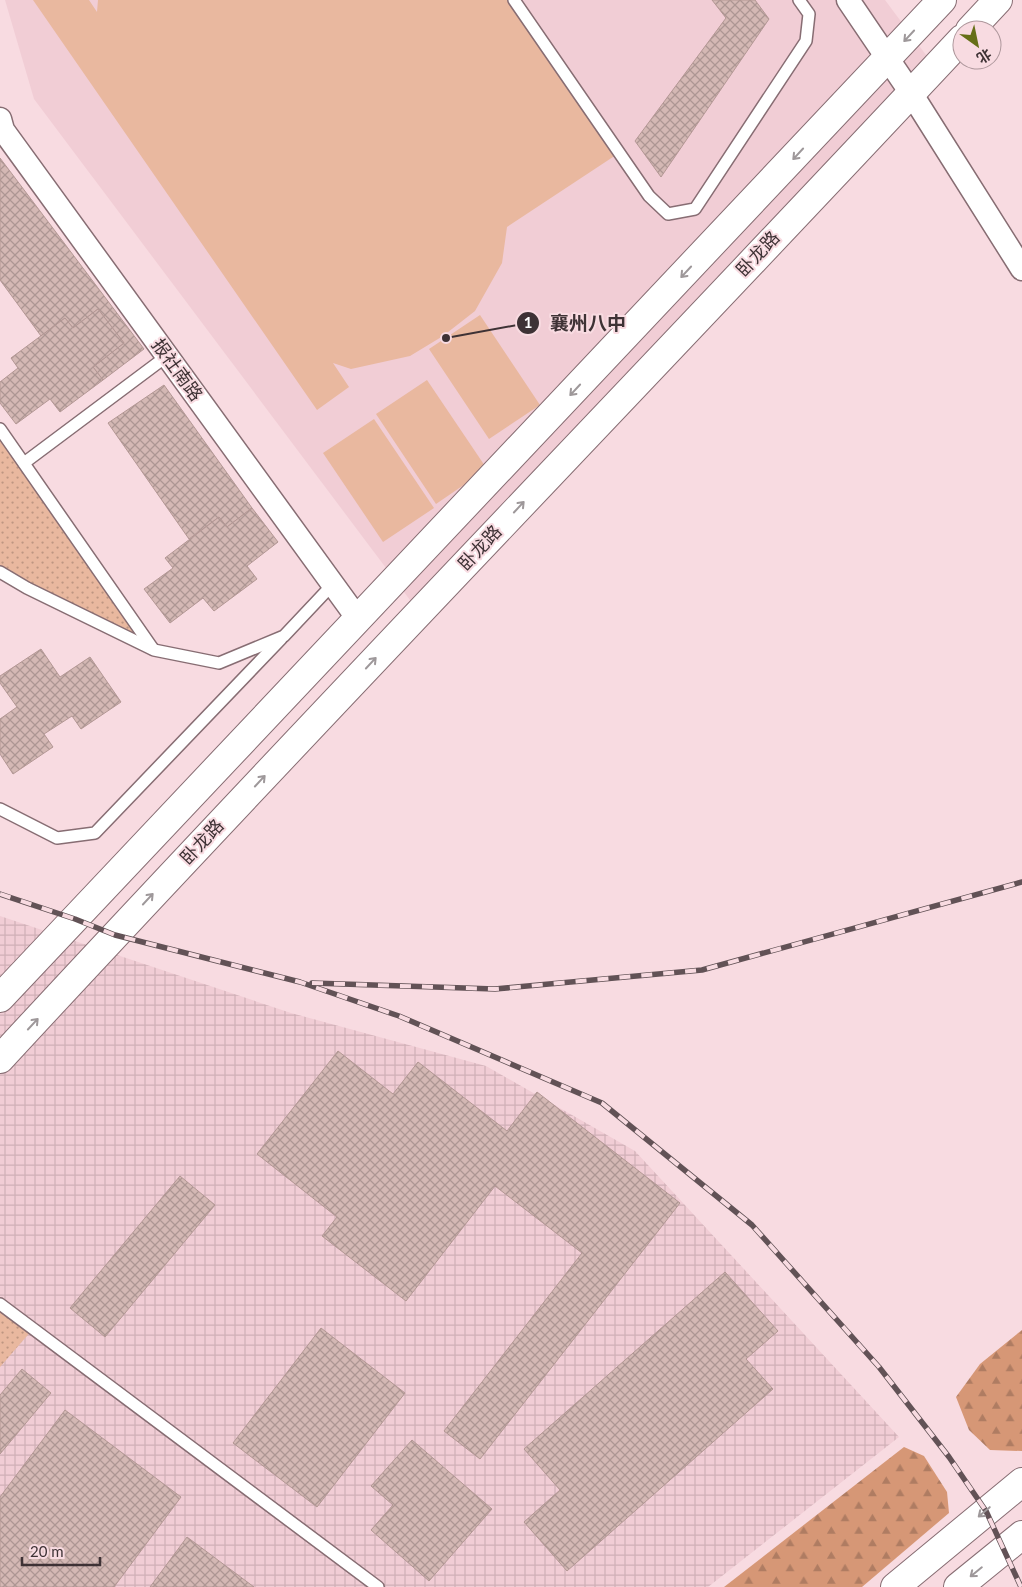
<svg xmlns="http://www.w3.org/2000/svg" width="1022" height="1587" font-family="Lato,'Noto Sans SC',sans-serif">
  <defs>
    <pattern id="industrial-grid" width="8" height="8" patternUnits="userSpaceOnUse" patternTransform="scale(1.25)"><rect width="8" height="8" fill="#f1cdd5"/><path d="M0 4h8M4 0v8" fill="none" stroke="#d0b0b7"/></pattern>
    <pattern id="grass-dots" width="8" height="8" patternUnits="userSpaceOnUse" patternTransform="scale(1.25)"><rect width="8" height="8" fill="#e9b89f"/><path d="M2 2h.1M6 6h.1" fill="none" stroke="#be9682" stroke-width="1.8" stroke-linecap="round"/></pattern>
    <pattern id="forest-firs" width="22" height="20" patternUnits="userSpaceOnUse" patternTransform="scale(1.25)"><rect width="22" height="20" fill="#d69776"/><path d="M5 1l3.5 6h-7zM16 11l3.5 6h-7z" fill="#af7c62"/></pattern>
    <pattern id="building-cross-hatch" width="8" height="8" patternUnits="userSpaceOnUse" patternTransform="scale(1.25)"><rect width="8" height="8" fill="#d4b8b4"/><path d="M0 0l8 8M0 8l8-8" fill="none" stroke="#ad9693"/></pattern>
  </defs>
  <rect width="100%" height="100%" fill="#f8dbe1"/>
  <path fill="#f1cdd5" d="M5 0H885L935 67 419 612 34 99Z"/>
  <path fill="url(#industrial-grid)" d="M0 916 291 1013 486 1066 635 1151 899 1437 708 1587H0Z"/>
  <g fill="url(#grass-dots)">
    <path d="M0 429 154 650 0 572Z"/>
    <path d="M0 1304 33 1329 0 1367Z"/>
  </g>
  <g fill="url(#forest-firs)">
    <path d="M1022 1330V1451L990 1450 969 1430 956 1397 980 1364Z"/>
    <path d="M904 1447 924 1456 947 1492 949 1513 862 1587H724Z"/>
  </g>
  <g fill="#e9b89f">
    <path d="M33 0H89L97 12 98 0H514L619 153 507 227 502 263 475 311 443 336 410 356 351 369 333 363 349 387 317 410Z"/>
    <path d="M480 315 540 405 489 439 429 349Z"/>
    <path d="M427 380 487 469 436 504 376 414Z"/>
    <path d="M374 419 434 508 383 542 323 453Z"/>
  </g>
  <g fill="url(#building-cross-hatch)" stroke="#b39794">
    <path d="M712 0H755L769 19 661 177 635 141 726 18Z"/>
    <path d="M0 158 144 349 103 380 93 367 124 343 98 309 73 328 65 318 41 336 0 280Z"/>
    <path d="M98 309 124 343 93 367 103 380 60 412 50 399 16 424 0 403V382L18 368 11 358 65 318 73 328Z"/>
    <path d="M164 385 252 508 227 527 219 517 189 539 108 423Z"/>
    <path d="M252 508 278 542 247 566 257 579 214 611 203 598 170 623 144 589 173 568 165 558 219 517 227 527Z"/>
    <path d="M41 649 60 677 90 657 121 702 81 729 72 716 44 734 53 747 13 774 0 754V719L17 707 0 683V676Z"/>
    <path d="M338 1051 393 1094 418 1062 507 1131 537 1092 680 1203 480 1459 444 1431 582 1253 495 1186 406 1301 322 1236 337 1217 257 1154Z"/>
    <path d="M180 1176 215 1205 105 1337 70 1308Z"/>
    <path d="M725 1272 778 1331 746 1359 773 1389 567 1571 524 1522 560 1490 524 1449Z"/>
    <path d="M321 1328 405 1393 317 1507 233 1443Z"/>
    <path d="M22 1369 51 1393 0 1454V1395Z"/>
    <path d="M65 1410 181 1497 114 1587H0V1497Z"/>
    <path d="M412 1440 492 1509 429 1581 371 1530 393 1505 371 1486Z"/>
    <path d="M187 1537 254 1587H150Z"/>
  </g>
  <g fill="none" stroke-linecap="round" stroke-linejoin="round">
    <g stroke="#876d73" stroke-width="14">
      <g id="lane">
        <path d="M514 0 649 196 668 214 695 209 806 41 809 14 799 0"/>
        <path d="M0 429 153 649"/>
        <path d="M24 463 167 356"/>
        <path d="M0 572 27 588 154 650 219 663 284 636 333 584"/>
        <path d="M0 809 57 838 95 833 281 639"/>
        <path d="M0 1304 378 1587"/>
      </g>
    </g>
    <g stroke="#876d73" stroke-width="25">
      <g id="street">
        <path d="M848 0 911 93 1022 269"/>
        <path d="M0 119 3 130 358 619"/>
      </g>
    </g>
    <g stroke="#876d73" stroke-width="30">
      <g id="secondary">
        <path d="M970 30 998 0"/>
        <path d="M0 998 942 0"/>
        <path d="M0 1059C317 716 643 380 962 39"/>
        <path d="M895 1587 1022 1482"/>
      </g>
    </g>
    <g stroke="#876d73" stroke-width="30">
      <path id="highway" d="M958 1587 1022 1535"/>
    </g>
    <use href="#lane" stroke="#fff" stroke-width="11"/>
    <use href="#street" stroke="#fff" stroke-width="22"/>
    <use href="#secondary" stroke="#fff" stroke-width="28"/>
    <use href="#highway" stroke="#fff" stroke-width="28"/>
    <g stroke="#625256" stroke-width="5.5">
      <g id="rail">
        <path d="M0 894 75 919 115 935 300 982 399 1016 602 1103 752 1225 879 1367 949 1457 986 1511 1021 1587"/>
        <path d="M312 983 495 989 702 970 1022 882"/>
      </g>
    </g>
    <use href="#rail" stroke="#f8dbe1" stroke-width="4" stroke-dasharray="11" stroke-linecap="butt"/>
  </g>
  <defs><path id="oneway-shaft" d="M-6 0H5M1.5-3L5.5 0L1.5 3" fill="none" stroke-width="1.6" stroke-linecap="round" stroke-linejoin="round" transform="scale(1.25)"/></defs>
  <g stroke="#9e989a">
    <use href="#oneway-shaft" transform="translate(909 36) rotate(133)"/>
    <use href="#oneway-shaft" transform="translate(798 154) rotate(133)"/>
    <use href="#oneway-shaft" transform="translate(686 272) rotate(133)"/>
    <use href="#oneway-shaft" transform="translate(575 390) rotate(133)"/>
    <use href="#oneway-shaft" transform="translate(519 507) rotate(-47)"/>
    <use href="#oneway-shaft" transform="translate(371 663) rotate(-47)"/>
    <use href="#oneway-shaft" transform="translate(260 781) rotate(-47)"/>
    <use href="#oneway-shaft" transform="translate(148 899) rotate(-47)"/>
    <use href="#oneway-shaft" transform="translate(33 1024) rotate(-47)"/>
    <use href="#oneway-shaft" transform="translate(984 1512) rotate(140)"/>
    <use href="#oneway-shaft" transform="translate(976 1572) rotate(141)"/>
  </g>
  <g text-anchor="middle" stroke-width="4" stroke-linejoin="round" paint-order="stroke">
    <g font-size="18" fill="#3e3235" stroke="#f8dbe1">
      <text transform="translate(758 254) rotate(-47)" y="6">卧龙路</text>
      <text transform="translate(177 370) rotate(54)" y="6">报社南路</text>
      <text transform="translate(480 548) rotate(-47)" y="6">卧龙路</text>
      <text transform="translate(202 842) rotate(-47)" y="6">卧龙路</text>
    </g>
  </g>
  <path fill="none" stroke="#3e3235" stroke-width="2" d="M446 338L528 323"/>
  <g fill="#3e3235" stroke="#f8dbe1" stroke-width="2">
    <circle cx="446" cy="338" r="5"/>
    <circle cx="528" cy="323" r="12"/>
  </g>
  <g font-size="15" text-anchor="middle" font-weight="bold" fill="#fff">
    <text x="528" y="328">1</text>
  </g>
  <g font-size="19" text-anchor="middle" font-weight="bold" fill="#3e3235" stroke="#f8dbe1" stroke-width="4" stroke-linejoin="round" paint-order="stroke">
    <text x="588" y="330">襄州八中</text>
  </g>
  <g transform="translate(977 45) rotate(147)"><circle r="24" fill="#f8dbe1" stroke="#ae979c"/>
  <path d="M0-4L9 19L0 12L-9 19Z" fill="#666f17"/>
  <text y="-8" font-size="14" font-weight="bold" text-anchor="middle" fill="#3e3235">北</text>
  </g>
  <path d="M22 1557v8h78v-8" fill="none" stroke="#3e3235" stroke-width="2.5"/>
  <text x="30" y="1557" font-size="15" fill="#3e3235" stroke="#f8dbe1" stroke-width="4" paint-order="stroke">20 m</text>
</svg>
